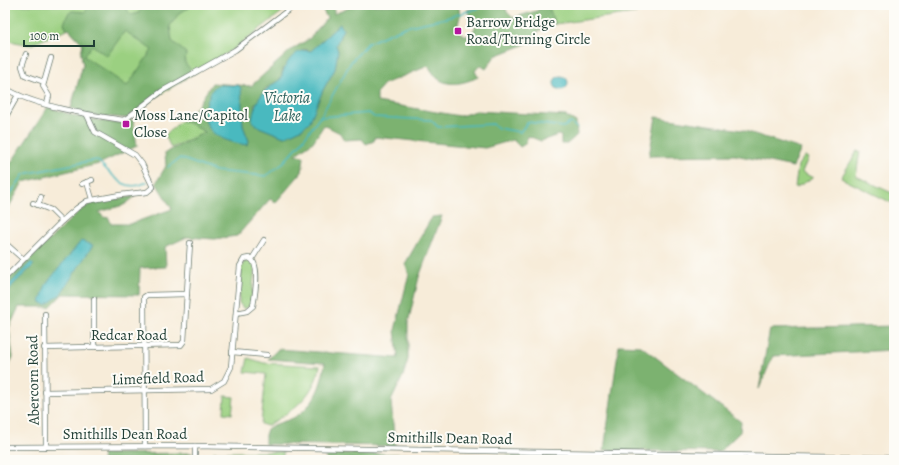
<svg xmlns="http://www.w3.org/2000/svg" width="899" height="465" font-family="Alegreya,serif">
  <rect width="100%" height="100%" fill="#fdfcf7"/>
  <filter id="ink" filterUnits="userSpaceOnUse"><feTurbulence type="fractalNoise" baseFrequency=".025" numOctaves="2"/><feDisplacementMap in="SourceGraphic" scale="8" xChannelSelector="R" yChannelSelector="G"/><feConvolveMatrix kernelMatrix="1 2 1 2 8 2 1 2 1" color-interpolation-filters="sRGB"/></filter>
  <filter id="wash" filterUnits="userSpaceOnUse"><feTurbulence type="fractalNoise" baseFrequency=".012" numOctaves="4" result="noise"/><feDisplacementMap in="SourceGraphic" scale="16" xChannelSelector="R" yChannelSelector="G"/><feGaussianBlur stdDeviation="0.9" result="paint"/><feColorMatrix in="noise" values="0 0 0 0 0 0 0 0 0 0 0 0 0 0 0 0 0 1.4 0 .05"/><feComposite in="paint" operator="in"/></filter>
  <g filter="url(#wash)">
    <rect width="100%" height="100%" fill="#f7ecd9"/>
    <g fill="#9bd081" stroke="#5d865a">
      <path d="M5 5H291L235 48 122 118 71 108 83 65 81 53 83 44 69 29 30 45 10 41 5 57Z"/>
      <path d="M552 5H656V10L555 24 549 8Z"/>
      <path d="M181 121 189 123 205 132 171 148 165 135Z"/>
      <path d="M857 151H860L856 176 894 194V204L841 178Z"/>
      <path d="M805 156 808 158 802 172 813 178 795 188 798 165Z"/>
      <path d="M250 261 255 267 251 305 244 309 239 303 242 266 244 262Z"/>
      <path d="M248 358 264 363 320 366C313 398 293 410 267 426L261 424 266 374 245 372Z"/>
      <path d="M225 396 234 397 232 414 224 413Z"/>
      <rect x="214" y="452" width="69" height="8"/>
      <path d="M606 456 776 460H606Z"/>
    </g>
    <g fill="#7cb26f" stroke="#4e7852" fill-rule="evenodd">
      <path d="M89 5H126V9L132 15 138 13 145 5H190L189 8 180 12 170 26 172 41 186 53 185 63 194 73 162 91 127 118 87 115 71 108 83 65 81 53 83 44 69 29 67 30 64 23 68 14 72 11 85 12ZM125 31 152 50 127 86 84 56 92 45 107 56Z"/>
      <path d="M320 5H334V14L356 5H450L459 8 460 16 457 28 460 33 467 36 473 32 476 25 467 10 483 5H505L507 12 513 18 539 10 538 5H552L549 8 555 24 538 31 536 40 495 56 486 69 480 65 475 71 478 77C465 83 448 88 436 77 433 74 431 69 428 66L384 84 377 92V102L460 116 476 111 566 116 576 122 577 135 567 144H561V136L558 135 541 141 528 136 525 144 520 147 513 140 485 148 375 137 374 141 366 144 362 139 344 140 340 133 324 125 313 142 296 154 304 157 302 172 276 202 270 199 237 236 214 239 187 237 165 247 166 267 140 268 139 295 63 294 50 307H19L9 328 13 357 5 374 7 362 5 285 8 280 78 212 92 203 136 196 124 205 99 212 103 217 109 218 111 224H130L172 209 156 183 166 166 165 153 205 132 189 123 181 121 197 107 212 83 251 86 291 50 309 39 327 18ZM340 24 343 29 336 45 338 51 335 69 323 90 310 121 303 128 284 137 259 127 254 105 261 98 265 89 281 79 283 69 304 49 311 51ZM219 85H238L243 126 249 141 247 145 226 140Z"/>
      <path d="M48 107 78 117 115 123 133 120 137 146 99 164 23 182 5 214V172Z"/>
      <path d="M656 117 742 130 801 149 793 167 735 155 649 156Z"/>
      <path d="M442 216 419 277 408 323V359L403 376 391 401 395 446 265 444V435L267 429C275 423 284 422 293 418 314 407 322 385 325 363L268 359 278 349 398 358 395 330 409 274 405 264 432 217Z"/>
      <path d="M894 326V350L773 356 759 389 770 329Z"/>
      <path d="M619 345 641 346 741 422 740 432 719 452 604 450Z"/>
      <path d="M192 453V460H102L103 454Z"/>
      <path d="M326 453 579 457V460H326Z"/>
    </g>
    <g fill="#49b9bf" stroke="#347b7a">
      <path d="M340 24 343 29 336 45 338 51 335 69 323 90 310 121 303 128 284 137 259 127 252 121C255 99 262 91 281 79 284 65 294 47 311 51Z"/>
      <circle cx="561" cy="83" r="7"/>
      <path d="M219 85H238L241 88 243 126 249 141 247 145C219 141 196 130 208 99 211 92 212 87 219 85Z"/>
      <path d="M81 241 93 245 60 295 46 305 40 302 46 284Z"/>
      <path d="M31 262 34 265 13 285 5 298V290L8 286Z"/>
    </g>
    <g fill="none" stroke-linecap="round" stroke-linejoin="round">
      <g stroke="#49b9bf" stroke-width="1.5">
        <path d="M320 117 369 113 374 117 431 120 438 127 493 124 498 128 520 132 528 122 563 127 571 123 577 128"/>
        <path d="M168 167 180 158 215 171 266 176 281 165 300 144 322 114 351 62 368 43 405 27 446 18 489 5"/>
        <path d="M5 202 24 174 90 161 97 160C113 175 124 194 147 182"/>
      </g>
    </g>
  </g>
  <g filter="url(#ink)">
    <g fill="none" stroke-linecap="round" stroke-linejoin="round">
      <g stroke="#6b7a6e" stroke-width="6">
        <g id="minor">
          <path d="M464 5H477"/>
          <path d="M26 54 22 66 25 75 44 82"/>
          <path d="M5 88C33 106 90 115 123 120L127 118 162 91 235 50 295 5"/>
          <path d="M47 104 49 96 43 86 51 58"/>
          <path d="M5 118 18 95"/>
          <path d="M87 182 92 199"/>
          <path d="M82 184 92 180"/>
          <path d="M33 203 51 210 62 221"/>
          <path d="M38 205 41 197"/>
          <path d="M5 243 23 259"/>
          <path d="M252 259 264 240"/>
          <path d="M5 278 62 221 77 208 87 201 120 195 147 192 153 187 142 164 135 155 95 132 87 115"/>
          <path d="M45 314 46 447"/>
          <path d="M94 347V299"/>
          <path d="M44 348 181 345 184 341 190 243"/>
          <path d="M232 352 267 355"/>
          <path d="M45 392 211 389 224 381 231 367 240 266 244 259 249 258C261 262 255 295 253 306L247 311 236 313"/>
          <path d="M145 446 144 297 147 295 187 294"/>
          <path d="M195 446V460"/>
          <path d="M5 447 195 446 894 458"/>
        </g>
      </g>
      <use href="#minor" stroke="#fff" stroke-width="4.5"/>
    </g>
  </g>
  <g fill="#b5179e" stroke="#fdfcf7" stroke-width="1.5">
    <rect x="454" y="27" width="8" height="8" rx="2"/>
    <rect x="122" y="120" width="8" height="8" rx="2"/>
  </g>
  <g text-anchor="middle" stroke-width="4" stroke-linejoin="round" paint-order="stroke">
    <g font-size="15" fill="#1f3d34" stroke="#fdfcf7" text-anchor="start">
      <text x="466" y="27">Barrow Bridge<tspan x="466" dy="17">Road/Turning Circle</tspan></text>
      <text x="134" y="120">Moss Lane/Capitol<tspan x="134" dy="17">Close</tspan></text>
    </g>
    <g font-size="15" fill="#1f3d34" stroke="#fdfcf7">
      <text x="129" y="340">Redcar Road</text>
      <text transform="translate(158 378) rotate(-2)" y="5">Limefield Road</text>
      <text transform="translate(33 380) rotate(-91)" y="5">Abercorn Road</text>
      <text x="125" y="439">Smithills Dean Road</text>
      <text transform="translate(450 438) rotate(1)" y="5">Smithills Dean Road</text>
    </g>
    <g font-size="16" font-style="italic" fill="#2c625e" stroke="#fdfcf7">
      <text x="287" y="103">Victoria<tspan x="287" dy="18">Lake</tspan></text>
    </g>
  </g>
  <rect width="899" height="465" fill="none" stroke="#fdfcf7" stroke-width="20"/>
  <path d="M24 40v6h70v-6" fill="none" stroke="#1f3d34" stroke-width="2"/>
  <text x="30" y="40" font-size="12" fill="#1f3d34" stroke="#fdfcf7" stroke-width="3" paint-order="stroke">100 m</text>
</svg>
